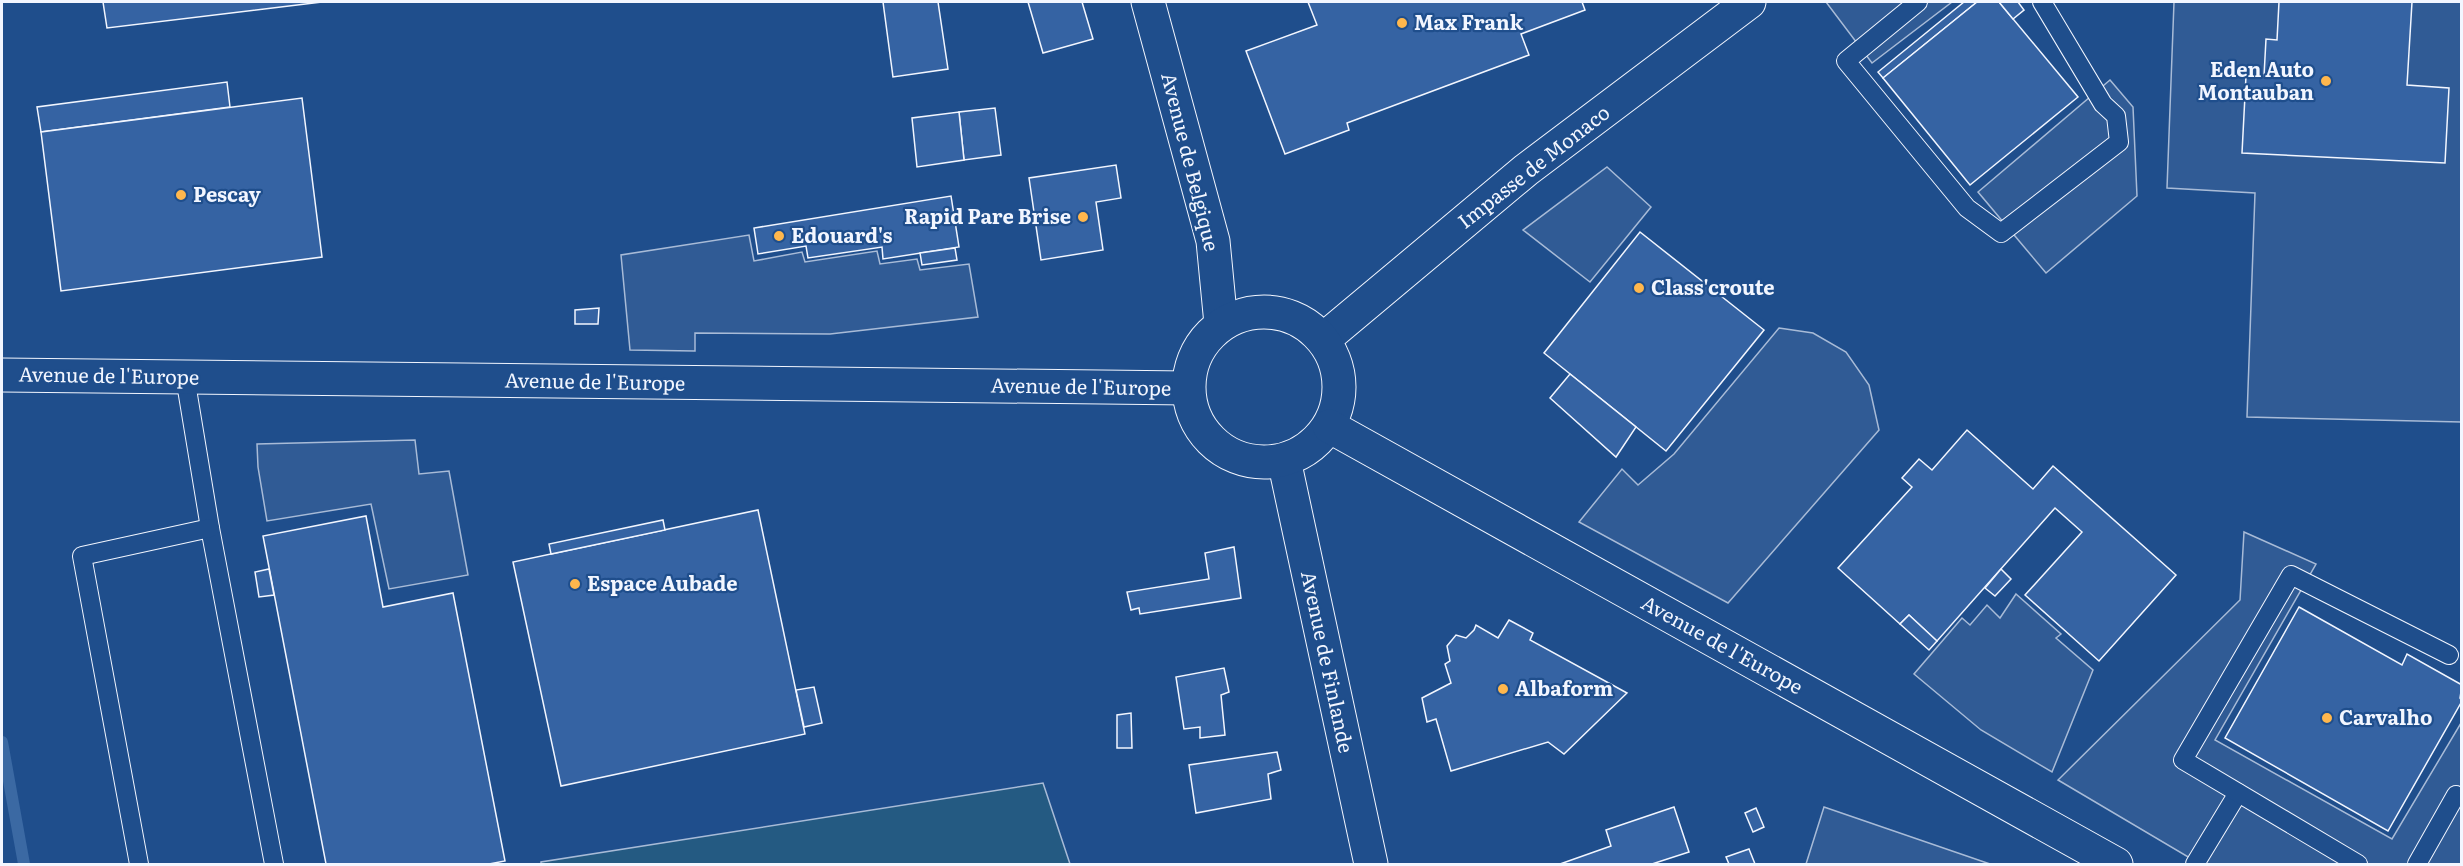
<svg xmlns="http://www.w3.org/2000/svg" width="2463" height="866" font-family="Literata,serif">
  <rect width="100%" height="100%" fill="#1f4e8c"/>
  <path fill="#245a82" stroke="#a8bbd7" stroke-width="1.5" d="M1043 783 1070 864H541V862Z"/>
  <g fill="#305b95" stroke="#a8bbd7" stroke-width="1.5">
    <path d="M1826 2H1952L1872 63Z"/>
    <path d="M2174 2H2461V422L2247 417 2255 193 2167 188Z"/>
    <path d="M2110 80 2133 107 2137 196 2046 273 1978 192Z"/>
    <path d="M1607 167 1651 207 1590 282 1523 230Z"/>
    <path d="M749 235 754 261 802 252 805 262 877 251 880 264 917 259 920 270 969 264 978 317 830 334 695 333V351L630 350 621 255Z"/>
    <path d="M1779 328 1813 333 1846 352 1869 385 1879 430 1728 603 1579 522 1622 469 1638 485 1674 454Z"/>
    <path d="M415 440 419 474 449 471 468 575 389 589 371 504 267 521 258 467 257 444Z"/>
    <path d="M2244 532 2316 564 2215 740 2392 839 2461 723V864H2200L2058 780 2240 600Z"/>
    <path d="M2016 594 2061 634 2056 638 2093 670 2052 772 1981 730 1914 674 1962 618 1970 625 1987 605 2000 618Z"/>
    <path d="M1824 807 1990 864H1806Z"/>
  </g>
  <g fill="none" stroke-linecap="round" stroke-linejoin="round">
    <path stroke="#3b69a3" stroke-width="12" d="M2 742 24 864"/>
  </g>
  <g fill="#3563a3" stroke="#f2f6ff" stroke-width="1.5">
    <path d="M103 2H322L107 28Z"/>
    <path d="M883 2H938L948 69 893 77Z"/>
    <path d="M1028 2H1082L1093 39 1043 53Z"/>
    <path d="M1308 2H1582L1585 10 1521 34 1529 55 1347 123 1349 130 1285 154 1246 51 1317 25Z"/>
    <path d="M1964 2H1977L1883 78 1878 72Z"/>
    <path d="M1977 2H1999L2078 97 1970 185 1883 78Z"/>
    <path d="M1999 2H2018L2024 10 2013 19Z"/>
    <path d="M2279 2H2412L2407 85 2449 88 2445 163 2242 153 2246 76H2264L2266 39 2277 40Z"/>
    <path d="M227 82 230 107 41 132 37 107Z"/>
    <path d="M302 98 322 257 61 291 41 132Z"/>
    <path d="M995 108 1001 155 964 160 959 112Z"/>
    <path d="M959 112 964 160 917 167 912 118Z"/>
    <path d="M1116 165 1121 198 1096 202 1103 250 1041 260 1029 178Z"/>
    <path d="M951 196 959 247 883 259 882 247 808 258 806 246 758 254 754 228Z"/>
    <path d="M1640 232 1764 330 1666 451 1544 353Z"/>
    <path d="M955 248 957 260 922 265 920 253Z"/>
    <path d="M599 308 598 324H575V310Z"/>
    <path d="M1570 374 1636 427 1616 457 1550 398Z"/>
    <path d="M1967 430 2033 489 2053 466 2176 575 2099 661 2025 595 2082 532 2055 508 1937 641 1909 615 1900 624 1838 568 1912 487 1902 478 1919 459 1932 470Z"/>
    <path d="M758 510 805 734 561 786 513 562Z"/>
    <path d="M366 516 383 607 453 593 505 861 489 864H326L263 536Z"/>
    <path d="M663 520 665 530 551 554 549 544Z"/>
    <path d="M1234 547 1241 598 1140 614 1139 608 1131 610 1127 592 1209 579 1205 553Z"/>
    <path d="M269 569 274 595 259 597 255 572Z"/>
    <path d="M2001 569 2011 579 1995 596 1985 588Z"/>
    <path d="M2299 607 2402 665 2407 654 2462 685 2460 698 2462 701 2388 831 2225 738Z"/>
    <path d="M1909 615 1937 641 1929 650 1900 624Z"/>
    <path d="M1509 620 1533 633 1530 640 1627 693 1564 754 1548 742 1451 771 1436 719 1427 722 1422 698 1451 683 1445 664 1450 661 1447 646 1456 635 1466 638 1474 630 1476 625 1498 638Z"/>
    <path d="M1224 668 1229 692 1221 695 1225 735 1200 738V727L1184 729 1176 677Z"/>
    <path d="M814 687 822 723 804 727 796 690Z"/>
    <path d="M1131 713 1132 748H1117V715Z"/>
    <path d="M1277 752 1281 770 1268 774 1271 799 1196 813 1189 765Z"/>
    <path d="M1674 807 1689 852 1652 864H1560L1611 846 1606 830Z"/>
    <path d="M1756 808 1764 827 1753 832 1745 813Z"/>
    <path d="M1749 849 1755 864H1729L1726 857Z"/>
  </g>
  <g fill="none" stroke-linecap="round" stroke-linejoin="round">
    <g stroke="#f2f6ff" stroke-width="20">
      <g id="lane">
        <path d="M1918 2 1846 61 1967 208 2001 233 2119 142 2116 116 2103 104 2042 2"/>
        <path d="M185 377 210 528 274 864"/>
        <path d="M139 864 82 556 210 528"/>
        <path d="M2195 864 2238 793"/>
        <path d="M2358 864 2183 760 2291 575 2449 655"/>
        <path d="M2417 864 2456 795"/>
      </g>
    </g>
    <g stroke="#f2f6ff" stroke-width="35">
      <g id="street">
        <path d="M1324 339 1526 170 1749 2"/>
        <path d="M2 375 1188 388"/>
        <path d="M1284 460 1371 864"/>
      </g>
    </g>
    <g stroke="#f2f6ff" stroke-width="35">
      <g id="secondary">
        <path d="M1148 2 1213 241 1221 324"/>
        <circle cx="1264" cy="387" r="75"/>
        <path d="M1329 426 2116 864"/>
      </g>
    </g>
    <use href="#lane" stroke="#1f4e8c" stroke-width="18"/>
    <use href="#street" stroke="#1f4e8c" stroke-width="33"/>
    <use href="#secondary" stroke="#1f4e8c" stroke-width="33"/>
  </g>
  <g fill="#ffb74d" stroke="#1f4e8c" stroke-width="2">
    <circle cx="1402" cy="23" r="6"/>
    <circle cx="2326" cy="81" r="6"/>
    <circle cx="181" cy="195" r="6"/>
    <circle cx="1083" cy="217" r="6"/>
    <circle cx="779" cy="236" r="6"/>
    <circle cx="1639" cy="288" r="6"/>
    <circle cx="575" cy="584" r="6"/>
    <circle cx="1503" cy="689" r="6"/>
    <circle cx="2327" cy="718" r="6"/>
  </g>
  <g text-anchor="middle" stroke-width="4.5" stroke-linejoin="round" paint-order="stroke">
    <g font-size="20" font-weight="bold" fill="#f2f6ff" stroke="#1f4e8c" text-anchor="start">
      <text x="1414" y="30">Max Frank</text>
      <text x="2314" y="77" text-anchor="end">Eden Auto<tspan x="2314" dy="23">Montauban</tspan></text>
      <text x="193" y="202">Pescay</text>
      <text x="1071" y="224" text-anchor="end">Rapid Pare Brise</text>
      <text x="791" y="243">Edouard's</text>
      <text x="1651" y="295">Class'croute</text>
      <text x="587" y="591">Espace Aubade</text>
      <text x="1515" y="696">Albaform</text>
      <text x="2339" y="725">Carvalho</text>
    </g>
    <g font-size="20" fill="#f2f6ff" stroke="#1f4e8c">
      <text transform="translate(1190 162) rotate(76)" y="7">Avenue de Belgique</text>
      <text transform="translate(1534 167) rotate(-38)" y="7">Impasse de Monaco</text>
      <text transform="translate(109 376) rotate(1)" y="7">Avenue de l'Europe</text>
      <text transform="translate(595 382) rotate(1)" y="7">Avenue de l'Europe</text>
      <text transform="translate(1081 387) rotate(1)" y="7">Avenue de l'Europe</text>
      <text transform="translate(1722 645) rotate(29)" y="7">Avenue de l'Europe</text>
      <text transform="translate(1327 662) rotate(78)" y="7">Avenue de Finlande</text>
    </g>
  </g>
  <rect width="2463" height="866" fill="none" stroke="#f2f6ff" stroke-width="6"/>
</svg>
